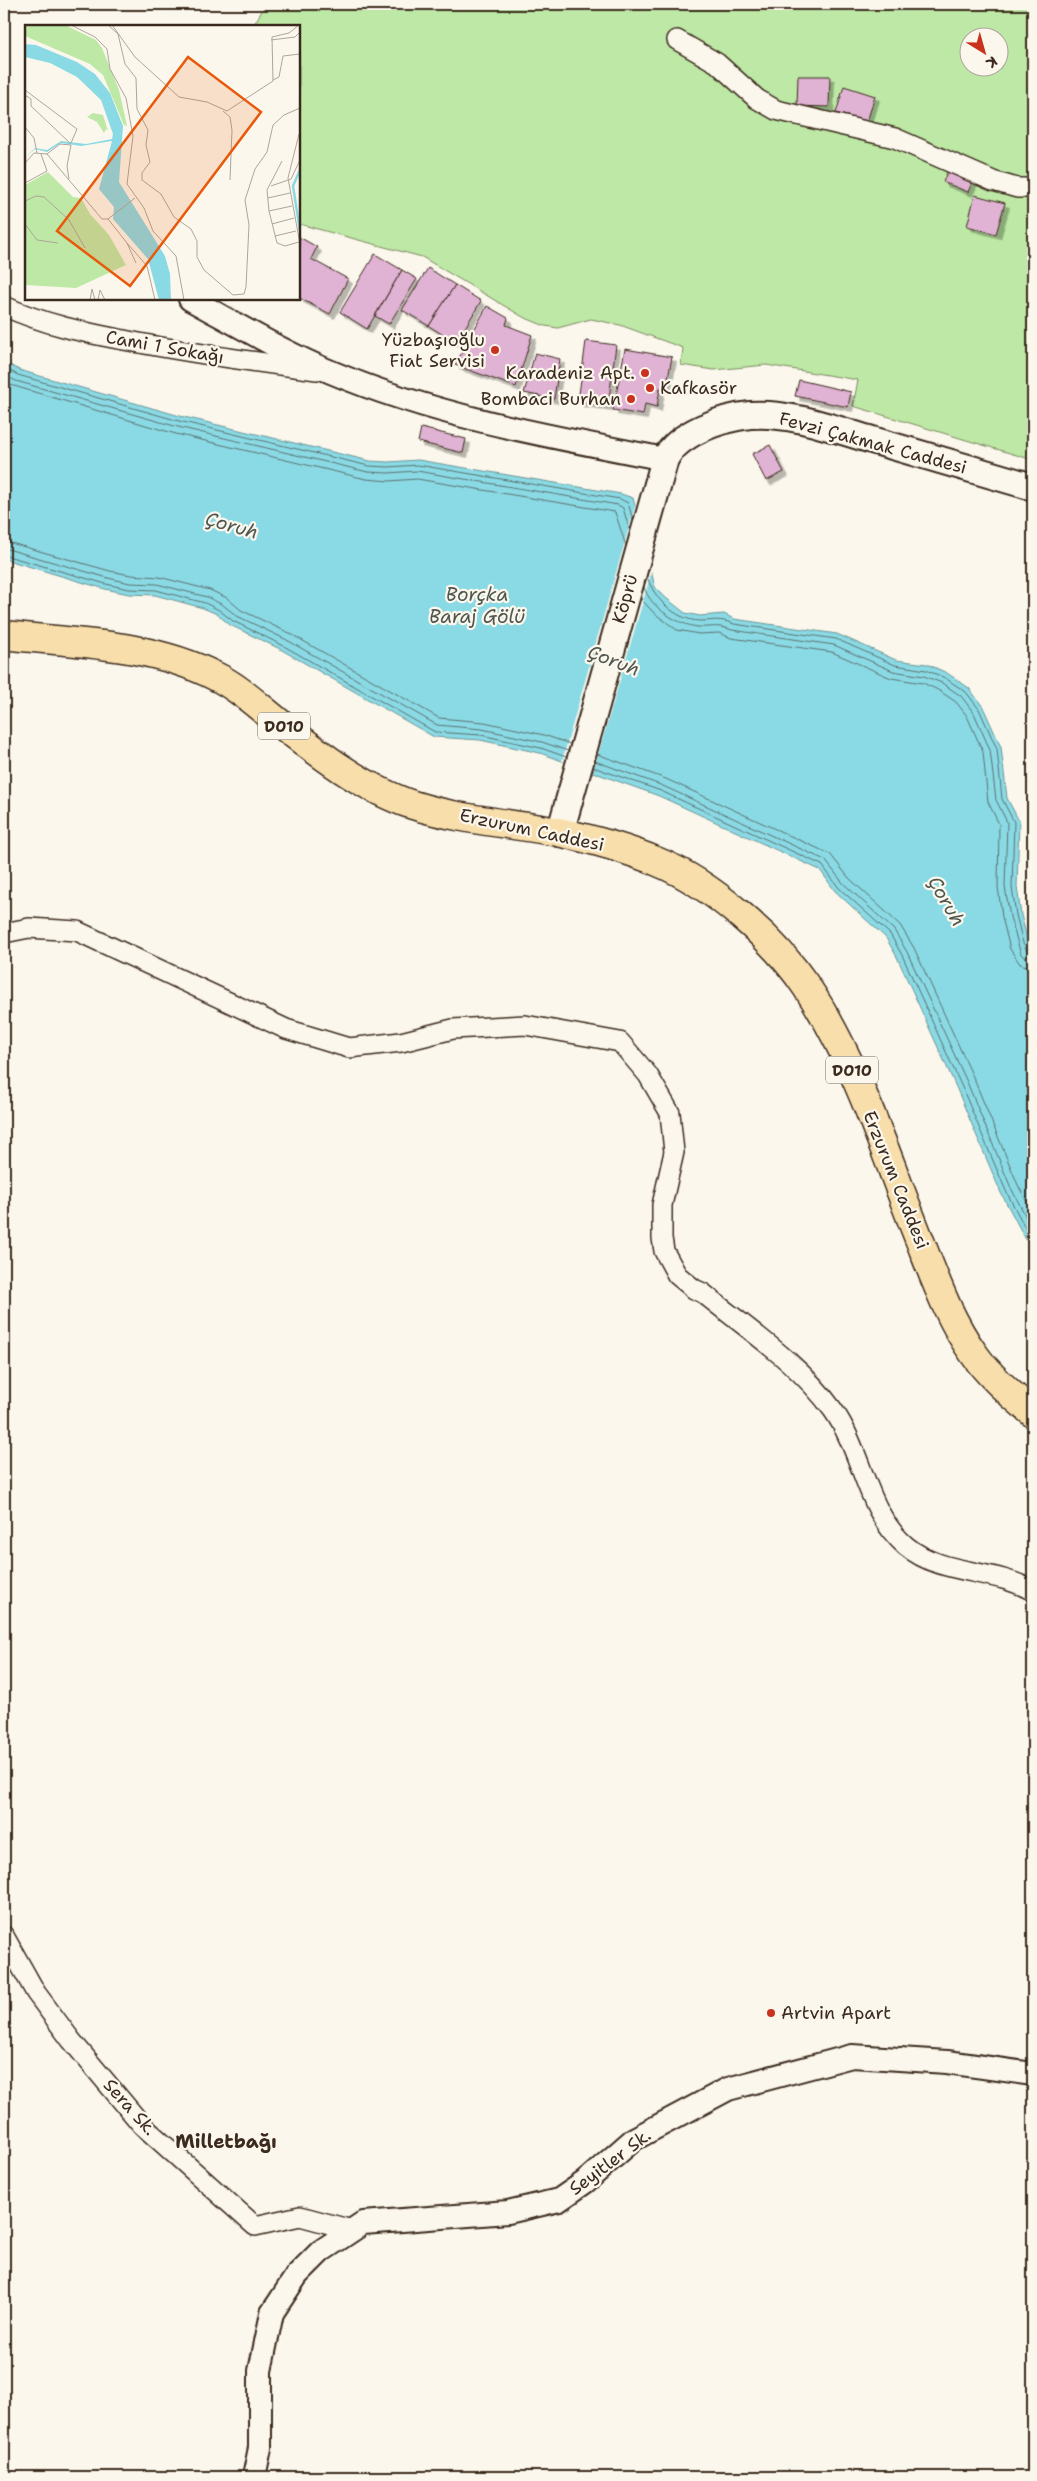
<svg xmlns="http://www.w3.org/2000/svg" width="1037" height="2481" font-family="'Shantell Sans',sans-serif">
  <defs>
    <filter id="shadow"><feDropShadow dx="4.5" dy="4.5" stdDeviation="0" flood-color="#0004"/></filter>
  </defs>
  <rect width="100%" height="100%" fill="#fbf7ec"/>
  <filter id="ink" filterUnits="userSpaceOnUse"><feTurbulence type="fractalNoise" baseFrequency=".02" numOctaves="2"/><feDisplacementMap in="SourceGraphic" scale="10" xChannelSelector="R" yChannelSelector="G"/><feConvolveMatrix kernelMatrix="1 2 1 2 8 2 1 2 1" color-interpolation-filters="sRGB"/></filter>
  <g filter="url(#ink)">
    <path fill="#bde8a5" stroke="#7c8962" fill-rule="evenodd" d="M266 4H1033V460L853 406 858 380 766 365 714 370 681 365 683 348 620 325 591 319 558 328 545 326 523 317 422 257 299 224V26H253ZM970 38H1000V68H970Z"/>
    <path fill="#8adae5" stroke="#6a9495" d="M4 362 19 370 180 416 370 461 388 462 418 460 621 494 633 498 655 587 666 598 685 613 700 616 724 614 734 619 837 634 896 660 927 664 947 673 969 688 983 707 1001 747 1007 798 1019 821 1017 887 1021 915 1028 942 1033 954V1253L1001 1193 956 1087 897 957 886 938 835 891 820 870 659 796 540 753 480 740 434 737 280 649 230 625 217 614 203 608 155 595 129 594 105 589 4 559Z"/>
    <path fill="#fbf7ec" d="M636 503 653 567 593 772 562 761Z"/>
    <g fill="none" stroke-linecap="round" stroke-linejoin="round">
      <g stroke="#5b706e" stroke-width="1">
        <path d="M4 368 18 375 179 421 369 466 388 467 418 465 620 499 628 503 633 520"/>
        <path d="M4 375 16 381 178 427 368 472 388 473 417 471 618 505 623 508 630 532"/>
        <path d="M4 383 176 434 366 479 389 481 417 479 615 512 626 546"/>
        <path d="M4 541 110 571 131 575 159 577 210 590 227 598 241 610 289 633 439 718 484 722 544 735 570 744"/>
        <path d="M4 548 108 578 130 583 157 584 207 597 223 605 237 616 285 639 437 725 482 729 542 742 568 751"/>
        <path d="M4 555 106 584 129 589 156 590 205 603 219 610 233 621 282 645 435 732 481 735 541 748 566 757"/>
        <path d="M647 576C653 598 675 620 700 621 715 621 719 618 734 624L836 639 895 665 926 670 945 678 966 692 979 709 997 749 1002 799 1014 822 1012 887 1016 915 1023 943 1028 953 1033 954"/>
        <path d="M644 587C650 608 679 625 698 627 715 628 714 624 732 630L834 645 893 671 924 676 942 683 961 696 974 713 990 750 996 800 1007 822 1005 887 1010 917 1021 954 1026 959 1033 961"/>
        <path d="M641 599 654 613 677 630 699 634 719 633 731 638 832 652 891 678 923 683 938 690 956 702 967 716 983 752 988 802 999 824 998 887 1002 917 1010 949 1020 964 1033 968"/>
        <path d="M597 754 666 779 830 854 849 878 900 925 914 948 974 1079 1018 1185 1033 1214"/>
        <path d="M595 761 663 786 825 860 843 883 894 930 907 952 967 1082 1011 1188 1033 1230"/>
        <path d="M593 767 661 791 822 865 839 888 890 934 902 955 961 1085 1006 1191 1033 1243"/>
      </g>
    </g>
    <g fill="#e0b2d3" stroke="#3b2a1e" filter="url(#shadow)">
      <path d="M798 76H830L829 107 797 106Z"/>
      <path d="M844 86 875 96 867 122 836 113Z"/>
      <path d="M948 170 973 180 968 192 943 182Z"/>
      <path d="M975 195 1005 203 996 234 967 226Z"/>
      <path d="M299 237 317 247 311 259 348 279 330 314 299 298Z"/>
      <path d="M375 254 402 270 367 329 340 312Z"/>
      <path d="M428 268 455 285 429 326 402 310Z"/>
      <path d="M402 270 417 279 389 324 375 316Z"/>
      <path d="M455 285 481 301 456 343 429 326Z"/>
      <path d="M487 306 508 318 506 325 532 335 516 387 455 365Z"/>
      <path d="M586 341 616 345 608 406 578 402Z"/>
      <path d="M625 349 672 357 666 389 660 388 657 407 645 404 643 415 613 410Z"/>
      <path d="M535 353 560 359 554 399 524 393Z"/>
      <path d="M799 380 851 392 848 407 795 396Z"/>
      <path d="M421 428 466 439 463 453 418 442Z"/>
      <path d="M770 445 784 472 766 481 752 454Z"/>
    </g>
    <g fill="none" stroke-linecap="round" stroke-linejoin="round">
      <g stroke="#3b2a1e" stroke-width="22">
        <g id="minor">
          <path d="M677 40 717 63 757 99 776 110 895 138 993 181 1017 188H1033"/>
          <path d="M4 306C43 324 86 333 129 341 191 353 254 362 317 370"/>
          <path d="M4 933 29 928 77 931 286 1029 349 1048 401 1042 453 1029 525 1025 620 1042 648 1075 670 1113 674 1152 662 1205V1238L664 1251 677 1275 694 1289 703 1293C747 1329 799 1363 833 1410 863 1452 866 1512 906 1546 942 1576 993 1568 1033 1591"/>
          <path d="M4 1936 36 1993 71 2040 142 2125 255 2226 300 2216 352 2230"/>
        </g>
      </g>
      <g stroke="#3b2a1e" stroke-width="26">
        <g id="tertiary">
          <path d="M190 299C236 324 283 352 331 372 438 417 552 437 665 459"/>
          <path d="M254 2477 260 2448V2371L272 2313 297 2275 321 2251 363 2223 508 2212 559 2200 585 2182 634 2139 728 2089 852 2056 947 2062 1033 2074"/>
        </g>
      </g>
      <g stroke="#3b2a1e" stroke-width="30">
        <path id="secondary" d="M560 833 665 459C678 433 722 418 750 415 791 412 834 429 872 440 926 456 980 471 1033 487"/>
      </g>
      <g stroke="#3b2a1e" stroke-width="31">
        <path id="primary" d="M4 635C74 643 151 643 215 676 238 687 257 705 277 721 318 753 364 789 413 805 460 820 510 823 558 832 591 839 627 849 658 862 712 884 774 939 806 986 856 1059 887 1159 920 1241 935 1279 950 1321 974 1354 990 1377 1012 1395 1033 1413"/>
      </g>
      <use href="#minor" stroke="#fbf7ec" stroke-width="19"/>
      <use href="#tertiary" stroke="#fbf7ec" stroke-width="22"/>
      <use href="#secondary" stroke="#fbf7ec" stroke-width="26"/>
      <use href="#primary" stroke="#f8deab" stroke-width="28"/>
    </g>
  </g>
  <g fill="#c8321e" stroke="#fbf7ec" stroke-width="2">
    <circle cx="495" cy="350" r="5"/>
    <circle cx="645" cy="373" r="5"/>
    <circle cx="650" cy="388" r="5"/>
    <circle cx="631" cy="399" r="5"/>
    <circle cx="771" cy="2013" r="5"/>
  </g>
  <g text-anchor="middle" stroke-width="4.5" stroke-linejoin="round" paint-order="stroke">
    <g fill="#fbf7ec" stroke="#75685c" stroke-width="1">
      <rect x="258" y="712.5" width="52" height="27" rx="4"/>
      <rect x="826" y="1056.5" width="52" height="27" rx="4"/>
    </g>
    <g font-size="16" font-weight="bold" fill="#3b2a1e">
      <text x="284" y="732">D010</text>
      <text x="852" y="1076">D010</text>
    </g>
    <g font-size="18" fill="#3b2a1e" stroke="#fbf7ec" text-anchor="end">
      <text x="485" y="346">Yüzbaşıoğlu<tspan x="485" dy="21">Fiat Servisi</tspan></text>
      <text x="635" y="379">Karadeniz Apt.</text>
      <text x="660" y="394" text-anchor="start">Kafkasör</text>
      <text x="621" y="405">Bombaci Burhan</text>
      <text x="781" y="2019" text-anchor="start">Artvin Apart</text>
    </g>
    <g font-size="18" fill="#3b2a1e" stroke="#fbf7ec">
      <text transform="translate(165 347) rotate(10)" y="6">Cami 1 Sokağı</text>
      <text transform="translate(873 443) rotate(15)" y="6">Fevzi Çakmak Caddesi</text>
      <text transform="translate(625 599) rotate(-74)" y="6">Köprü</text>
      <text transform="translate(532 830) rotate(12)" y="6">Erzurum Caddesi</text>
      <text transform="translate(896 1180) rotate(68)" y="6">Erzurum Caddesi</text>
      <text transform="translate(130 2107) rotate(48)" y="6">Sera Sk.</text>
      <text transform="translate(610 2162) rotate(-37)" y="6">Seyitler Sk.</text>
    </g>
    <g font-size="19" font-style="italic" fill="#4f5650" stroke="#fbf7ec">
      <text transform="translate(232 525) rotate(16)" y="7">Çoruh</text>
      <text x="477" y="601">Borçka<tspan x="477" dy="22">Baraj Gölü</tspan></text>
      <text transform="translate(614 660) rotate(21)" y="7">Çoruh</text>
      <text transform="translate(947 901) rotate(60)" y="7">Çoruh</text>
    </g>
    <g font-size="19" font-weight="bold" fill="#3b2a1e" stroke="#fbf7ec">
      <text x="226" y="2148">Milletbağı</text>
    </g>
  </g>
  <g transform="translate(25 25)">
    <rect width="275" height="275" fill="#fbf7ec"/>
    <path d="M0 0H40L71 15 77 23 94 65 102 101 99 100 78 50 65 39 0 11ZM68 88 78 90 83 106 81 104 79 108 72 97 62 92ZM23 147 48 172 56 173 65 189 84 210 101 240 51 263 0 260V160Z" fill="#bde8a5"/>
    <path d="M0 19 11 20 52 37 70 49 85 68 98 101 94 157 140 231 145 249 146 275H134L123 234 88 194 89 182 74 164 87 116 56 121 36 118 22 127 10 124 0 133 10 123 22 125 36 116 61 119 87 114 88 109 76 75 52 52 25 38 0 32Z" fill="#8adae5"/>
    <path fill="none" stroke="#8adae5" stroke-width="2.5" d="M275 145 268 161 275 206"/>
    <path fill="none" stroke="#aea59a" stroke-width="1" d="M46 0 70 12 82 24 85 44 101 73 108 111 102 159 119 183 128 206 151 231 159 275M83 0 93 9 100 39 111 53 112 84 123 105 121 120 125 137 117 148V155L136 169 149 192 166 204 172 216V232L179 245 208 270 219 269 221 262 224 200 220 175 230 144 242 127 248 100 259 90 275 83M87 0 110 32 154 72 182 77 202 86 248 56 247 12 264 8 274 0M246 15 270 12 275 7M248 55 254 52 258 31 275 29M0 65 52 104 46 118M0 70 6 74V81L46 119M198 86 205 92 207 105 205 155M0 102 9 113 12 128M274 109 263 153 275 219M22 129 35 119 46 120M257 136 242 165 244 186 252 218 260 221 274 217M0 138 9 128 22 129 77 194H83L110 173M44 154 42 141 46 120M0 158 22 146 16 129M246 161 266 154 275 135M243 173 265 168M0 176 11 171 19 172 44 195 60 223M244 186 267 181M83 194 102 218 111 238M0 199 12 215 33 218M247 199 269 193M250 211 271 206M102 218 122 241 130 275M65 275 67 264 70 275M73 275 75 265 80 275"/>
    <path fill="#e8590c" fill-opacity="0.15" stroke="#e8590c" stroke-width="2.5" d="M163 32 236 87 105 261 32 206Z"/>
    <rect width="275" height="275" fill="none" stroke="#3b2a1e" stroke-width="2.5"/>
  </g>
  <rect width="1037" height="2481" fill="none" stroke="#fbf7ec" stroke-width="20"/>
  <rect x="10" y="10" width="1017" height="2461" fill="none" stroke="#3b2a1e" stroke-width="2" filter="url(#ink)"/>
  <g transform="translate(984 52) rotate(143)"><circle r="24" fill="#fbf7ec" stroke="#aea59a"/>
  <path d="M0-4L9 19L0 12L-9 19Z" fill="#c8321e"/>
  <text y="-8" font-size="14" font-weight="bold" text-anchor="middle" fill="#3b2a1e">K</text>
  </g>
</svg>
